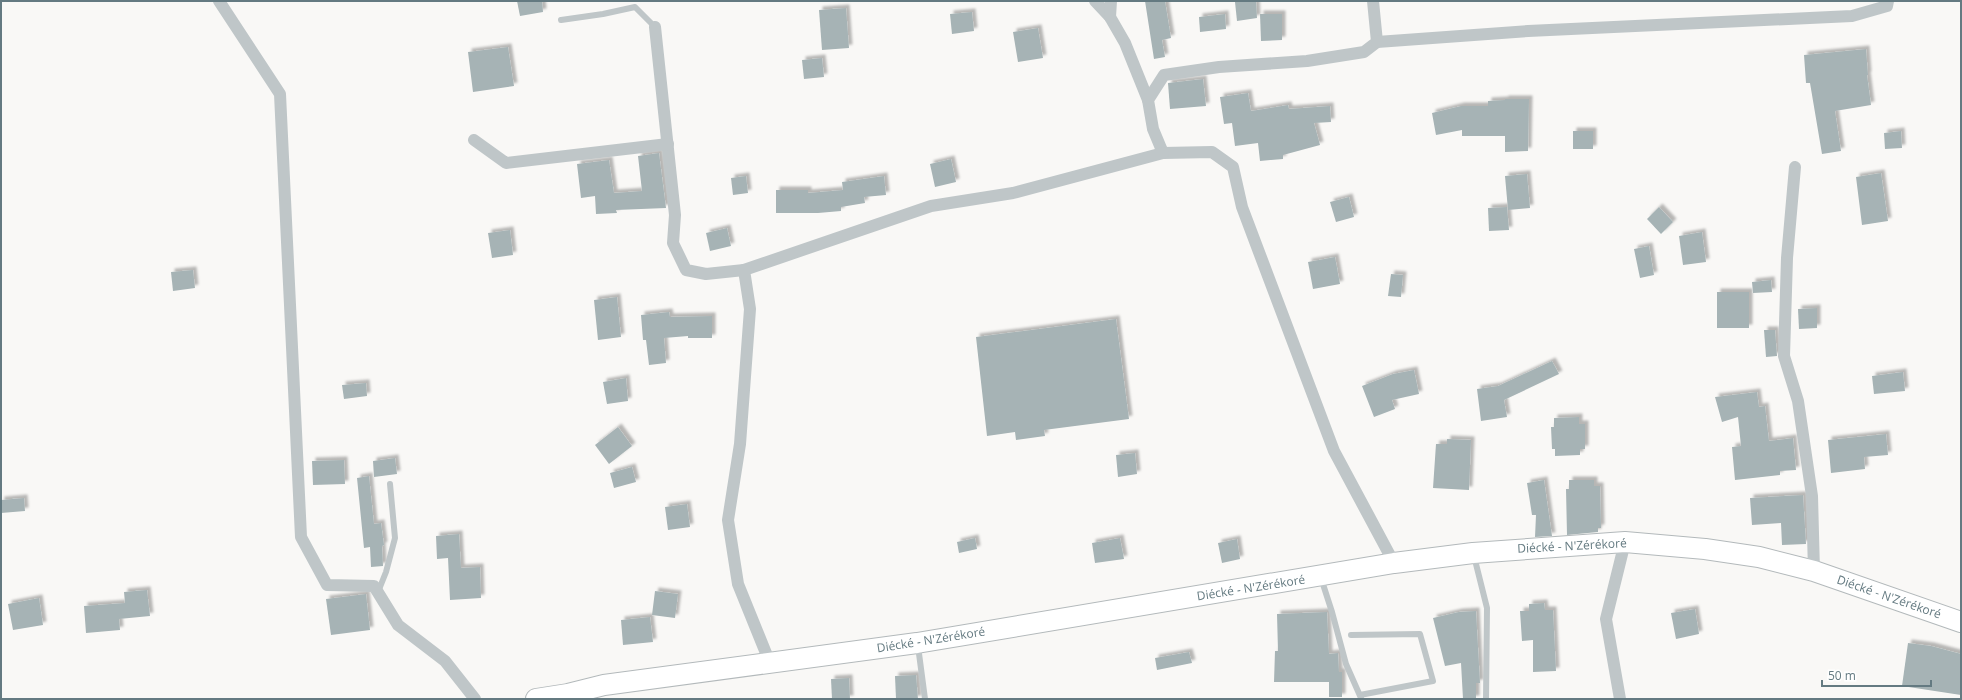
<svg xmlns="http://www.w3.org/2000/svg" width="1962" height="700" font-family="'Open Sans',sans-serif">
  <defs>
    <filter id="shadow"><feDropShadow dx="3.5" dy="-3.5" stdDeviation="1" flood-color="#0004"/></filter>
  </defs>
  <rect width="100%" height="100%" fill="#f9f8f6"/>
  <g fill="#a6b3b5" filter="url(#shadow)">
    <path d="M517 1H542L543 12 520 16Z"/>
    <path d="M1145 1H1165L1171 38 1162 40 1165 57 1154 59Z"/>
    <path d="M1243 1H1256L1257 18 1237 21 1235 2Z"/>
    <path d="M846 8 849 48 822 50 819 10Z"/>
    <path d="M972 12 974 31 952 34 950 14Z"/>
    <path d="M1225 14 1226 29 1200 32 1199 17Z"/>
    <path d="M1260 14H1282V40L1261 41Z"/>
    <path d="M1038 28 1043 58 1018 62 1013 32Z"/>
    <path d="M508 47 514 86 473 92 468 52Z"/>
    <path d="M1866 49 1868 75H1867L1871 105 1835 111 1841 151 1822 154 1810 83H1806L1804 55Z"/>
    <path d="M822 58 824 77 804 79 802 60Z"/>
    <path d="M1203 79 1206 106 1170 109 1168 83Z"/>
    <path d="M1248 93 1251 111 1288 105 1289 109 1330 106 1331 122 1314 123 1320 145 1283 155V159L1260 161 1258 143 1235 146 1232 123 1224 124 1220 97Z"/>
    <path d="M1505 99H1529L1528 151 1505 152V136H1462V130L1436 135 1432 113 1461 106H1488V101L1505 100Z"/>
    <rect x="1573" y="131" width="20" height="18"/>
    <path d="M1901 131 1902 148 1885 149 1884 133Z"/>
    <path d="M659 153 666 208 616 210 617 213 596 214 595 196 581 198 577 164 609 160 614 193 642 191 638 156Z"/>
    <path d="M951 159 956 182 935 187 930 164Z"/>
    <path d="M1881 173 1888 221 1862 225 1856 177Z"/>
    <path d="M1527 174 1530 208 1508 210 1505 176Z"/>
    <path d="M746 176 748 193 733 195 731 178Z"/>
    <path d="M884 176 886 195 864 197 865 203 841 207V211L818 213H776V190H808V193L843 190 842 182Z"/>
    <path d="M1349 197 1354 217 1336 222 1330 202Z"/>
    <path d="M1507 207 1509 230 1489 231 1488 208Z"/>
    <path d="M1659 207 1673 222 1661 234 1647 219Z"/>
    <path d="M727 228 731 246 710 251 706 233Z"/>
    <path d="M510 230 513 255 492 258 488 233Z"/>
    <path d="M1702 232 1706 262 1683 265 1679 236Z"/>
    <path d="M1649 246 1654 275 1640 278 1634 249Z"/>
    <path d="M1335 257 1340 284 1313 289 1308 262Z"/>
    <path d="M193 270 195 288 173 291 171 272Z"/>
    <path d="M1391 274 1403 275 1401 297 1388 296Z"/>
    <path d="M1771 280 1772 292 1753 293 1752 282Z"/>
    <rect x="1717" y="292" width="32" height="36"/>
    <path d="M617 297 621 337 598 340 594 300Z"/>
    <path d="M1817 308V328L1799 329 1798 309Z"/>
    <path d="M669 312 670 317 712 316V338H688V336L664 338 666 363 649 365 646 340H643L641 315Z"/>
    <path d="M1116 319 1129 419 1044 430 1045 436 1016 440 1015 432 987 436 976 337Z"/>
    <path d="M1764 330H1775L1777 356 1766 357Z"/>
    <path d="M1552 361 1559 374 1504 400 1507 417 1481 421 1477 389 1498 386Z"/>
    <path d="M1414 370 1419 394 1392 400 1395 409 1374 417 1362 386 1393 374Z"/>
    <path d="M1903 372 1905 391 1874 394 1872 376Z"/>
    <path d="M626 378 628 401 607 404 603 382Z"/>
    <path d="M366 383 367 396 344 399 342 385Z"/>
    <path d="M1757 392 1759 407 1765 406 1769 441 1793 438 1796 470 1780 471V475L1735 480 1732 447 1741 446 1738 417 1722 422 1715 397Z"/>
    <path d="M1579 417V424H1585V449H1580V455L1555 456V449H1552L1551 427H1554V418Z"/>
    <path d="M618 427 632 446 609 464 595 445Z"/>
    <path d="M1886 434 1888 455 1864 457 1865 469 1831 473 1828 440Z"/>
    <path d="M1447 439 1471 440 1469 490 1433 488 1436 444H1447Z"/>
    <path d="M1135 453 1137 474 1118 477 1116 455Z"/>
    <path d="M395 458 397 474 374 477 373 461Z"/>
    <path d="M344 460 345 484 313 485 312 461Z"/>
    <path d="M632 467 636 482 614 488 610 473Z"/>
    <path d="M369 476 374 524 381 523 384 545 382 546 383 566 371 567 370 547 364 548 357 478Z"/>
    <path d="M1544 480 1552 536 1535 537 1536 515H1532L1527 483Z"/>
    <path d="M1569 480H1594V486H1600L1601 528H1598V532L1567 535 1566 489H1569Z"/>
    <path d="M1803 495 1806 544 1782 545 1781 523 1752 525 1750 498Z"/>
    <path d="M24 498 25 511 1 513V500Z"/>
    <path d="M687 504 690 527 668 530 665 507Z"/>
    <path d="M459 534 461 568 480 567 481 598 450 600 448 558 437 559 436 536Z"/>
    <path d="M975 538 977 549 959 553 957 542Z"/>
    <path d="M1120 538 1124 559 1095 563 1092 543Z"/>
    <path d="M1237 539 1240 559 1222 563 1218 543Z"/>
    <path d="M147 590 150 616 119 619 120 630 86 633 84 606 125 603 124 592Z"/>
    <path d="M655 591 678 594 675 618 652 615Z"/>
    <path d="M366 594 370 630 331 635 326 599Z"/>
    <path d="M39 598 43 625 13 630 8 604Z"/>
    <path d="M1544 603 1545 610H1553L1556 671 1533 672V640L1522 641 1520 611H1529V604Z"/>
    <path d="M1695 609 1699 634 1676 639 1671 613Z"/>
    <path d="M1476 611 1480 683H1476V699H1463L1461 663 1445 666 1433 618 1459 612Z"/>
    <path d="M1327 612 1329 654 1338 653 1339 672H1342V697H1329V682H1274L1275 651H1278L1277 614Z"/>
    <path d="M650 617 653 642 623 645 621 620Z"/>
    <path d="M1908 643 1931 646 1961 654V695L1902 686Z"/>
    <path d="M1189 652 1192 663 1157 670 1155 658Z"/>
    <path d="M916 675 918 699H896L895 676Z"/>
    <path d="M849 678 850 699H832L831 679Z"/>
  </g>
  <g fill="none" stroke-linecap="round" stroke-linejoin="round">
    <g stroke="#b3b9bb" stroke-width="22">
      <path id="trunk" d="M536 699 568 694 604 685 917 643 1394 563 1473 553 1625 542 1705 549 1759 557 1814 571 1961 622"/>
    </g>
    <g stroke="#bfc6c8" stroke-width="6">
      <path d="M561 20 603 14 635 7 655 27"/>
      <path d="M1474 556 1487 608 1486 699"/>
      <path d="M1321 578 1332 612 1346 664 1361 698"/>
      <path d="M378 592 386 572 395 538 390 484"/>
      <path d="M1351 635 1420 634 1433 681 1360 695"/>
      <path d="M918 646 925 699"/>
    </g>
    <g stroke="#bfc6c8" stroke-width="12">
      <path d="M219 1 280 94 301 537 327 585 374 586 398 625 445 661 475 699"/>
      <path d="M1095 1 1110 17 1125 43 1148 100"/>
      <path d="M1373 1 1377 42 1364 52 1307 61 1219 67 1164 75 1148 100 1153 129 1163 153 1212 152 1233 167 1242 207 1334 451 1394 563"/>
      <path d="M1110 17 1111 1"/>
      <path d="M655 27 675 215 673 243 686 270 706 274 744 270"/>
      <path d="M1377 42 1528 31 1852 16 1887 6 1888 1"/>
      <path d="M474 140 506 163 668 144"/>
      <path d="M1795 167 1787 258 1784 356 1798 401 1812 496 1814 571"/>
      <path d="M770 663 738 584 728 520 740 444 750 309 744 270 931 206 1013 193 1163 153"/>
      <path d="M1620 699 1606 619 1625 542"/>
    </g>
    <use href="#trunk" stroke="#fff" stroke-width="20"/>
  </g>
  <g text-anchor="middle" stroke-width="4" stroke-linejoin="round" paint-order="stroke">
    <g font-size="12" fill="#647a81" stroke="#fff">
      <text transform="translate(1572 546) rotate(-3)" y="4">Diécké - N'Zérékoré</text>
      <text transform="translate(1251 588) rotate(-9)" y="4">Diécké - N'Zérékoré</text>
      <text transform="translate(1889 597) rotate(19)" y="4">Diécké - N'Zérékoré</text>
      <text transform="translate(931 640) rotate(-9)" y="4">Diécké - N'Zérékoré</text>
    </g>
  </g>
  <rect width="1962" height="700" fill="none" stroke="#647a81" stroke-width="4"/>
  <path d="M1822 680v6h109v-6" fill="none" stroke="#647a81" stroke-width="2"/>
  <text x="1828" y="680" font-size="12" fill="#647a81" stroke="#ffffff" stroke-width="3" paint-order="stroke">50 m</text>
</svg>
